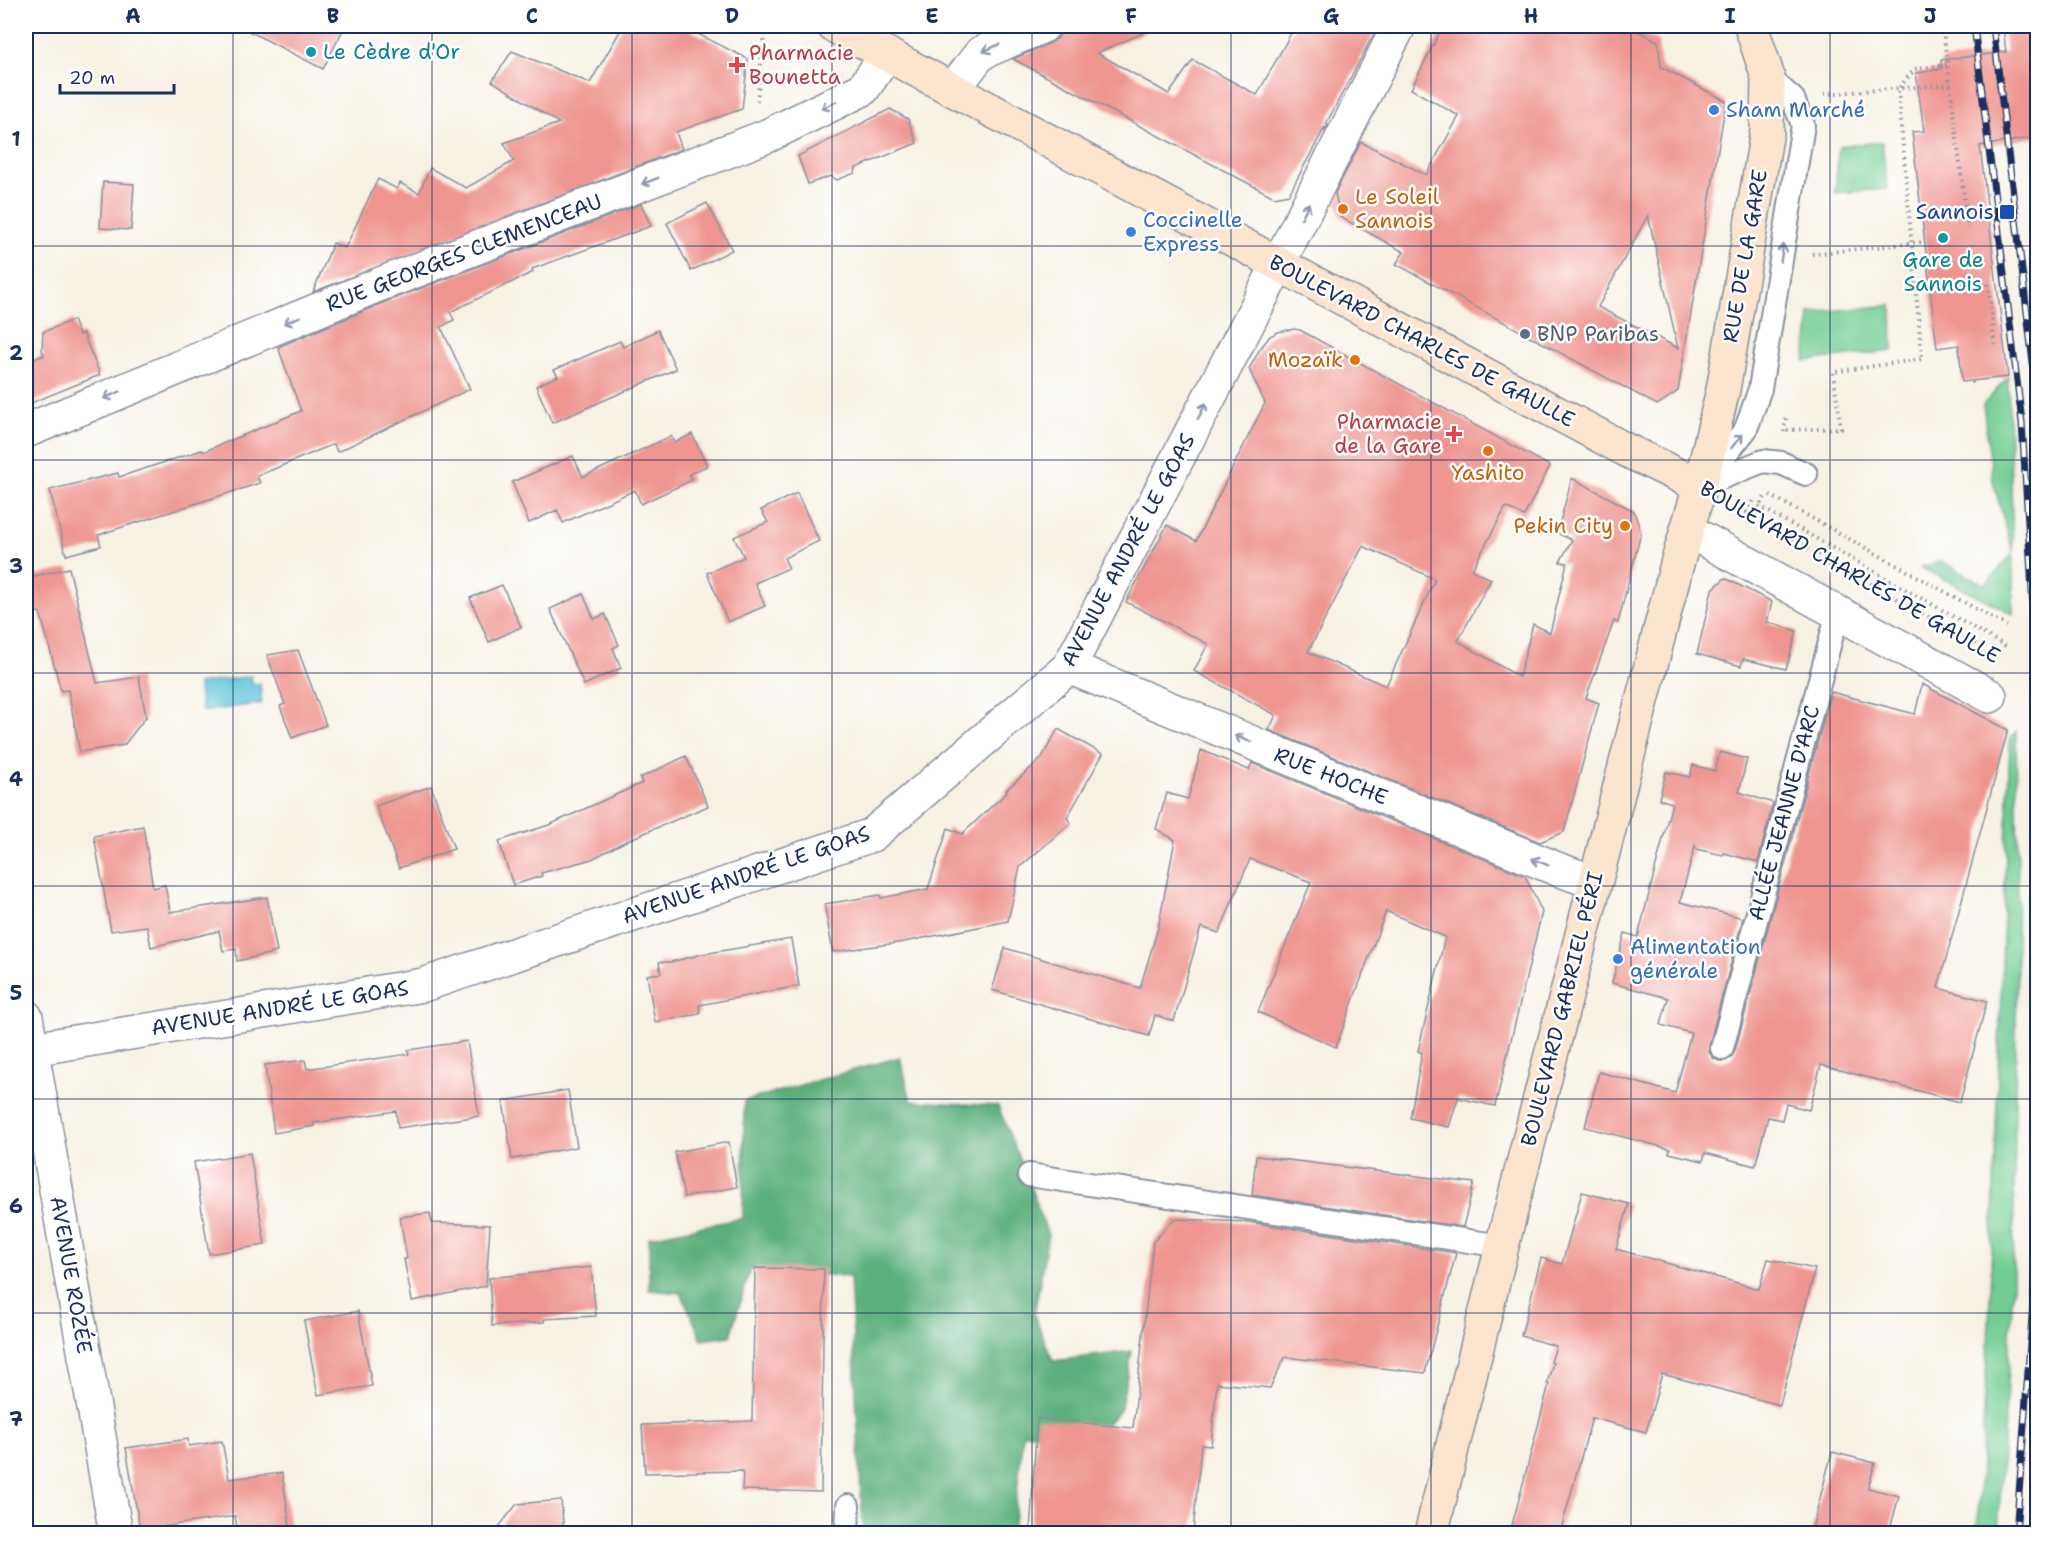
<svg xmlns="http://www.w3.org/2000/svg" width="2063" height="1559" font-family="'Shantell Sans',sans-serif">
  <rect width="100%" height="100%" fill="#fff"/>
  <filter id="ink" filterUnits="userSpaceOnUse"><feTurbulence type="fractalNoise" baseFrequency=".0167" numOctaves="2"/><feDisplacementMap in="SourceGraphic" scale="12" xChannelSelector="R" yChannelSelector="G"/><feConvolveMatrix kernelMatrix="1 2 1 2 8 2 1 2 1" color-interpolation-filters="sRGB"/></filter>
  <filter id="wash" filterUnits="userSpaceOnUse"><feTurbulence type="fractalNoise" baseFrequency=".008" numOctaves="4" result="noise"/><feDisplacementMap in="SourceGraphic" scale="24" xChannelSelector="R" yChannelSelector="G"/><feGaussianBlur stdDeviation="1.35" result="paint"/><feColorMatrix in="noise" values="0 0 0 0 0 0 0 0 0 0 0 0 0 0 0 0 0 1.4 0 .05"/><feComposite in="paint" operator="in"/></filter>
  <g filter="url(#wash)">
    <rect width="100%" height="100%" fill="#f7f1e3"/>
    <g fill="#71cc93" stroke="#467e78" stroke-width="1.5">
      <path d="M1882 142 1887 189 1835 193 1839 146Z"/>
      <path d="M1892 305 1893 351 1805 361 1810 313Z"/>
      <path d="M2008 377 2013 552V614L1920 567 1941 561 1985 585 2013 553 1993 481 1983 405Z"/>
      <path d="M2016 731 2018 869 2013 1287 1998 1533 1977 1534 1989 1323 2010 739Z"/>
    </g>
    <path fill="#5cb07d" stroke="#3c706e" stroke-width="1.5" d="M900 1057 911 1101 998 1106 1028 1180 1048 1235 1034 1315 1053 1361 1132 1351 1120 1411 1099 1431 1023 1433 1013 1533H863L850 1277 751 1268 730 1336 702 1340 681 1293 649 1290V1237L743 1218 744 1101Z"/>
    <path fill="#5ec2dc" stroke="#3c789d" stroke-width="1.5" d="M251 676 252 684 260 683 262 703 202 712 198 684Z"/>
    <g id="blocks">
      <g fill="#ef9590" fill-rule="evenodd">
        <path d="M239 26H345L323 69Z"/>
        <path d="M623 26H682L748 59 742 109 676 132 682 149 313 292 333 243 345 248 378 179 397 189 400 183 419 193 430 168 466 188 514 161 504 143 559 123 492 81 512 51 590 83Z"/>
        <path d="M1077 26H1159L1097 53 1169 94 1193 60 1257 95 1295 26H1378L1326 124 1328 125 1325 130V127L1289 194 1274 197 1013 59 1050 43 1058 38 1060 33Z"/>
        <path d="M1443 26H1628L1658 41 1661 67 1726 101 1678 391 1657 405 1396 264 1404 252 1340 217 1335 193 1361 142 1426 175 1459 116 1411 89ZM1648 215 1678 348 1598 307Z"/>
        <path d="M2003 26H2037V137L1980 146 2008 377 1962 382 1959 345 1937 348 1912 132 1924 131 1916 73 1942 69 1941 60 2006 52Z"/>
        <path d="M890 109 908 119 917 143 856 168 855 173 837 180 831 176 808 184 798 156Z"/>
        <path d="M103 182 134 184 131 230 100 228Z"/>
        <path d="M707 203 732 250 691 271 667 223Z"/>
        <path d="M641 204 651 226 532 269 533 272 450 312 454 320 441 327 470 389 337 452 334 444 257 476 260 483 98 535 101 546 66 555 50 490 118 473 119 477 202 450 203 452 301 411 278 347 385 302Z"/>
        <path d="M73 320 79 335 83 333 100 375 26 405V362L44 355 42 350 43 332Z"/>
        <path d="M1294 329 1300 330 1550 466 1524 516 1506 507 1472 570 1491 579 1458 641 1519 677 1533 624 1550 633 1567 563 1560 562 1572 540 1557 533 1572 478 1634 511 1641 533 1618 623 1614 621 1586 698 1599 703 1564 832 1540 842 1269 730 1276 715 1194 671 1208 644 1126 602 1167 525 1196 541 1265 403 1249 369 1260 349 1270 336 1278 332ZM1363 546 1435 579 1386 686 1308 652Z"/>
        <path d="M658 330 676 369 552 423 536 386 558 376 554 370 620 341 623 347Z"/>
        <path d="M692 434 707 466 689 474 692 480 641 504 635 490 563 523 557 510 529 523 512 482 573 456 583 477 671 436 674 443Z"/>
        <path d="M797 493 819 541 784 558 789 568 755 583 765 606 728 622 707 573 744 557 734 537 768 522 761 510Z"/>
        <path d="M69 568 97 683 139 677 146 717 124 745 80 752 68 690 61 691 40 612 26 614V578Z"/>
        <path d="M1725 578 1772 602 1767 622 1797 631 1786 669 1743 659 1741 666 1697 654 1712 590Z"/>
        <path d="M502 585 521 627 489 642 470 598Z"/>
        <path d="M583 594 594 619 605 614 619 645 613 648 621 668 584 685 550 609Z"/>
        <path d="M298 650 326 725 292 738 280 706 285 704 267 655Z"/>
        <path d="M1922 684 2008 730 1938 988 1987 1001 1960 1102 1821 1065 1809 1110 1786 1104 1782 1120 1768 1117 1755 1166 1705 1153 1703 1161 1669 1153 1670 1149 1585 1127 1599 1072 1675 1093 1691 1033 1661 1025 1668 998 1612 983 1625 933 1638 937 1656 866 1672 803 1659 799 1666 772 1690 777 1693 765 1715 771 1720 752 1747 759 1739 792 1773 803 1758 862 1724 853 1723 855 1696 849 1695 846 1680 902 1743 918 1709 1045V1052L1713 1058 1719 1061H1725L1731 1058 1735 1051 1831 692 1915 714Z"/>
        <path d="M1058 729 1103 754 1067 818 1071 823 1020 867 1008 921 904 942 833 952 824 904 880 895 881 898 928 889 948 828 962 834 1007 792 1006 790 1041 759Z"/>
        <path d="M1201 750 1249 770 1252 763 1525 876 1542 912 1495 1106 1458 1098 1449 1127 1410 1118 1422 1053 1418 1051 1445 937 1386 911 1336 1047 1258 1012 1311 882 1250 859 1219 933 1201 927 1174 1021 1155 1015 1149 1036 992 990 1005 948 1140 988 1158 928 1175 840 1156 829 1167 793 1188 799Z"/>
        <path d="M686 756 708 806 628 840 592 859 541 873 542 876 513 885 499 841 549 825 642 783 640 778Z"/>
        <path d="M431 786 454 849 399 868 376 806Z"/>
        <path d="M143 826 153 888 165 885 170 912 267 897 277 952 237 961 236 949 223 951 219 931 151 947 147 926 111 931 94 836Z"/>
        <path d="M791 939 799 986 699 1005 700 1014 655 1022 647 975 661 973 659 962H671L703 954Z"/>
        <path d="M467 1041 479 1116 398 1128 396 1111 314 1123V1126L274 1133 265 1065 305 1060 307 1069 409 1054 408 1050Z"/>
        <path d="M568 1090 577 1147 512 1159 503 1101Z"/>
        <path d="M729 1142 737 1187 684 1197 675 1152Z"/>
        <path d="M250 1153 265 1245 209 1254 194 1162Z"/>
        <path d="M1256 1156 1433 1178 1474 1183 1463 1227 1252 1195Z"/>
        <path d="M1582 1192 1629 1204 1616 1249 1759 1289 1768 1259 1815 1269 1780 1405 1662 1374 1646 1432 1592 1418 1560 1533H1510L1549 1384H1547L1553 1363 1551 1362 1556 1346 1521 1336 1541 1258 1562 1264Z"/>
        <path d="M430 1213 432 1223 490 1225 486 1286 412 1301 404 1259H407L400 1217Z"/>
        <path d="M1174 1219 1248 1222 1456 1253 1425 1373 1285 1357 1270 1388 1217 1383 1211 1446 1201 1445 1193 1533H1030L1037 1418 1133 1428 1153 1242Z"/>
        <path d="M591 1267 596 1316 544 1319V1322L492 1326 489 1278Z"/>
        <path d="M755 1268 824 1269 821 1492 742 1490 743 1471 645 1473 642 1425 752 1421Z"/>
        <path d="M358 1311 372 1386 318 1395 304 1321Z"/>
        <path d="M188 1439 189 1446 222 1441 229 1479 282 1473 291 1533H238L235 1516 140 1530 126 1448Z"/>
        <path d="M1832 1452 1875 1463 1868 1488 1899 1496 1889 1533H1811Z"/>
        <path d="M561 1500 564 1533H494L517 1504Z"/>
      </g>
    </g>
  </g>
  <g filter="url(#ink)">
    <use href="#blocks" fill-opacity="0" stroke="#8990a0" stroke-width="1.5"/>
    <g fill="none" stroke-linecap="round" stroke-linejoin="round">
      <g stroke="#8990a0" stroke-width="26">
        <g id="service">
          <path d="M1705 480 1746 429 1760 389 1803 125 1793 99 1768 77"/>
          <path d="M1701 486 1763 461 1781 463 1806 474"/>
          <path d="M1722 1048 1838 612"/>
          <path d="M1029 1175 1502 1246"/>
          <path d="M847 1534 848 1506"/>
        </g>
      </g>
      <g stroke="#8990a0" stroke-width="36">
        <g id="minor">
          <path d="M953 89 981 53 1043 26"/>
          <path d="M26 431 378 285 767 136 863 89 887 54"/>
          <path d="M1687 530 1990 696"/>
          <path d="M1069 667 1557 869 1594 882"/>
          <path d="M26 1017 116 1534"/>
          <path d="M32 1049 423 985 872 835 1069 667 1260 300 1399 26"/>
        </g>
      </g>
      <g stroke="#8990a0" stroke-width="36">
        <g id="secondary">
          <path d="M834 26 1626 450 1700 486"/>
          <path d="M1431 1534 1502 1246 1677 564 1700 486 1723 390 1767 131 1768 77 1751 26"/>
        </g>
      </g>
      <g stroke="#8990a0" stroke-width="4" stroke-dasharray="1.5 4.5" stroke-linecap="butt">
        <path d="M1944 37 1968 228"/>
        <path d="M1824 94 1955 84"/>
        <path d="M757 101 764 35 768 26"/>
        <path d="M1982 221 1983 226"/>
        <path d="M1812 254 1923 242"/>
        <path d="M1988 284 1995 347"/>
        <path d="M1972 382 1973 388"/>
        <path d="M1787 430 1841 428 1833 372 1922 359 1898 89 1915 69 1947 65"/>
        <path d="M1784 432 1786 416"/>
        <path d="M1770 495 2007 626"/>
        <path d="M1735 506 1978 645"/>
        <path d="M1759 506 2009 648"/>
        <path d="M1747 513 1755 498"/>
        <path d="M1748 524 1766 495"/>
      </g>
      <use href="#service" stroke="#fff" stroke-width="22"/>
      <use href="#minor" stroke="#fff" stroke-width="33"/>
      <use href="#secondary" stroke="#fbe5cf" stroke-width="33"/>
      <g stroke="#1b2f5e" stroke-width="7">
        <g id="rail">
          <path d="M1974 26 2022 422 2038 692"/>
          <path d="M1993 26 2038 405"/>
          <path d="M2016 1534 2034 1290 2038 1129"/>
        </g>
      </g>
      <use href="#rail" stroke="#fff" stroke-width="4.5" stroke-dasharray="14" stroke-linecap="butt"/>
    </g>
    <defs><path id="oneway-shaft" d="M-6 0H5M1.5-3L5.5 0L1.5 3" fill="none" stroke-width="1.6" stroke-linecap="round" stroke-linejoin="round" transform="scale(1.5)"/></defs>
    <g stroke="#8d97ae">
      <use href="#oneway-shaft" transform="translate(991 48) rotate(156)"/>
      <use href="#oneway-shaft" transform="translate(829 105) rotate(154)"/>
      <use href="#oneway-shaft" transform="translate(650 181) rotate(159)"/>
      <use href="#oneway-shaft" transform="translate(1305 211) rotate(-63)"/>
      <use href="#oneway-shaft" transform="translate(1782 253) rotate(-81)"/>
      <use href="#oneway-shaft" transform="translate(292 320) rotate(157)"/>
      <use href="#oneway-shaft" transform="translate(112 395) rotate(157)"/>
      <use href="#oneway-shaft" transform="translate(1202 411) rotate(-63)"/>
      <use href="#oneway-shaft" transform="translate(1737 441) rotate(-51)"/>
      <use href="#oneway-shaft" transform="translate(1243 739) rotate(-158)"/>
      <use href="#oneway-shaft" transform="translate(1540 862) rotate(-158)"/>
    </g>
  </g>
  <path fill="none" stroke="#1b2f5e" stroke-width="1.5" stroke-opacity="0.55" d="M233 26V1534M432 26V1534M632 26V1534M832 26V1534M1032 26V1534M1231 26V1534M1431 26V1534M1631 26V1534M1830 26V1534M26 246H2038M26 460H2038M26 673H2038M26 886H2038M26 1099H2038M26 1313H2038"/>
  <g fill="#0f9aa8" stroke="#fff" stroke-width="2">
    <circle cx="311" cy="52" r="6"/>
    <circle cx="1943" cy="238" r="6"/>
  </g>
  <g fill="#e0444e" stroke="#fff" stroke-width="2">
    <path d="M734 56h6v6h6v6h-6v6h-6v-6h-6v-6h6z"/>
    <path d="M1451 425h6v6h6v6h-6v6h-6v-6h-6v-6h6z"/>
  </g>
  <g fill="#3f7fe0" stroke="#fff" stroke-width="2">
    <circle cx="1714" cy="110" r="6"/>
    <circle cx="1131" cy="232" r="6"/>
    <circle cx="1618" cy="959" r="6"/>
  </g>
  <g fill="#e8710a" stroke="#fff" stroke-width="2">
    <circle cx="1343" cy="209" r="6"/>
    <circle cx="1355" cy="360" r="6"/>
    <circle cx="1488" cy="451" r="6"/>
    <circle cx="1625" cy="526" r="6"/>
  </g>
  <rect fill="#1a4fb4" stroke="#fff" stroke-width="2" x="1999" y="204" width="16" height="16" rx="3"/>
  <circle fill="#5c6f8a" stroke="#fff" stroke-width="2" cx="1525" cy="334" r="6"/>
  <g text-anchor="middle" stroke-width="5" stroke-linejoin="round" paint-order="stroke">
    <g font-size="21" fill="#0d838f" stroke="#fff" text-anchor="start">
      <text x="323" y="59">Le Cèdre d'Or</text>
      <text x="1943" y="267" text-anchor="middle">Gare de<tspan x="1943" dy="24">Sannois</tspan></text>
    </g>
    <g font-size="21" fill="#be3a42" stroke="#fff" text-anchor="start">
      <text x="749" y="60">Pharmacie<tspan x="749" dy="24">Bounetta</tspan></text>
      <text x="1442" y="429" text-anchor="end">Pharmacie<tspan x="1442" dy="24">de la Gare</tspan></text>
    </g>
    <g font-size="21" fill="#366cbe" stroke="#fff" text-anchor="start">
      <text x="1726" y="117">Sham Marché</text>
      <text x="1143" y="227">Coccinelle<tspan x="1143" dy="24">Express</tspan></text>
      <text x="1630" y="954">Alimentation<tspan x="1630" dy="24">générale</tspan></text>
    </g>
    <g font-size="21" fill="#c56008" stroke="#fff" text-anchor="end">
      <text x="1355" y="204" text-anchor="start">Le Soleil<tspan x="1355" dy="24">Sannois</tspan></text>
      <text x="1343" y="367">Mozaïk</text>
      <text x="1488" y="480" text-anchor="middle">Yashito</text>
      <text x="1613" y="533">Pekin City</text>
    </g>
    <g font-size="21" fill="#164399" stroke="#fff" text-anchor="end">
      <text x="1994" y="219">Sannois</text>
    </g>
    <g font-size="21" fill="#1b2f5e" stroke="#fff">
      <text transform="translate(464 253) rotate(-21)" y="7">RUE GEORGES CLEMENCEAU</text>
      <text transform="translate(1745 256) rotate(-80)" y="7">RUE DE LA GARE</text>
      <text transform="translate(1422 341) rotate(28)" y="7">BOULEVARD CHARLES DE GAULLE</text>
      <text transform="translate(1128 550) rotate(-62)" y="7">AVENUE ANDRÉ LE GOAS</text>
      <text transform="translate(1850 572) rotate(30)" y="7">BOULEVARD CHARLES DE GAULLE</text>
      <text transform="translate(1331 776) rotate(22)" y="7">RUE HOCHE</text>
      <text transform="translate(1784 813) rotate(-75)" y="7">ALLÉE JEANNE D'ARC</text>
      <text transform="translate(746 875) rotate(-19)" y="7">AVENUE ANDRÉ LE GOAS</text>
      <text transform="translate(280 1008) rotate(-9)" y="7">AVENUE ANDRÉ LE GOAS</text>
      <text transform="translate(1562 1009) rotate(-76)" y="7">BOULEVARD GABRIEL PÉRI</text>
      <text transform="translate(71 1275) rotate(80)" y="7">AVENUE ROZÉE</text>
    </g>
    <g font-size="21" fill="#4e5e75" stroke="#fff" text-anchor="start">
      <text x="1537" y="341">BNP Paribas</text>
    </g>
  </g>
  <rect width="2063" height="1559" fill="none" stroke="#fff" stroke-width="66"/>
  <path d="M60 84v9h114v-9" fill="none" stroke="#1b2f5e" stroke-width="3"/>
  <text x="69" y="84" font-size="18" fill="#1b2f5e" stroke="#ffffff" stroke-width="4.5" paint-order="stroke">20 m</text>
  <rect x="33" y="33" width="1997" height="1493" fill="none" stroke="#1b2f5e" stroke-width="2"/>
  <g font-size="20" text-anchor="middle" font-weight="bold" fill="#1b2f5e">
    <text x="133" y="23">A</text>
    <text x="333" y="23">B</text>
    <text x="532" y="23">C</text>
    <text x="732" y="23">D</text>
    <text x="932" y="23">E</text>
    <text x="1131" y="23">F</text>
    <text x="1331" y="23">G</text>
    <text x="1531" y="23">H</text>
    <text x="1730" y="23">I</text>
    <text x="1930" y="23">J</text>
    <text x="16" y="146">1</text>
    <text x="16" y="360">2</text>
    <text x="16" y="573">3</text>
    <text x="16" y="786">4</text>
    <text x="16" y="1000">5</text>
    <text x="16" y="1213">6</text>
    <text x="16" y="1426">7</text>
  </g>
</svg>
